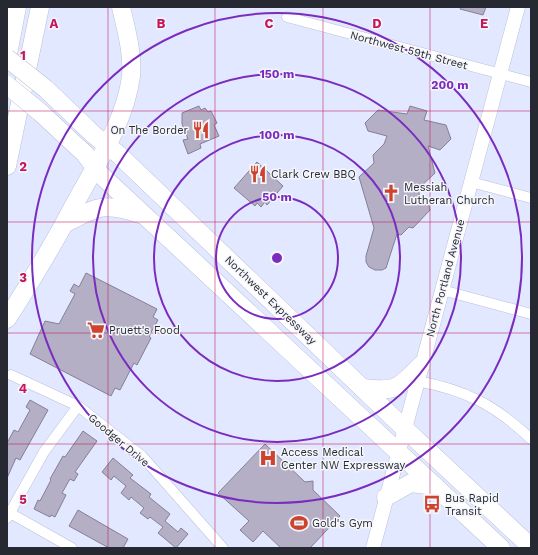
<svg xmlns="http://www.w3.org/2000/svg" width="538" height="555" font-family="'Work Sans',sans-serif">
  <rect width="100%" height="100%" fill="#e2e8ff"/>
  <g fill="#b4afc5" stroke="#858094">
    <path d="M461 7H486L483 15 460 9Z"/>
    <path d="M199 106 201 110 205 108 208 112 211 111 217 123 214 125 219 136 200 144 201 148 188 154 183 140 188 139 182 124V113Z"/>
    <path d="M410 106 427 111 424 120 446 125 451 139 440 150 428 146 435 173 418 189 420 197 427 199 430 210 413 228 409 227 401 235 397 234 386 268 382 270H375L369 267 366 262V256L374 228 359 177 374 163 373 155 384 144 387 136 368 131 365 123 378 110 407 114Z"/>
    <path d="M257 162 283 186 267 205 265 202 261 207 257 203 255 206 234 188Z"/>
    <path d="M86 273 157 309 153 317 158 320 149 336 151 338 137 365 134 363 120 390 115 388 111 396 30 354 45 321 59 324 75 294 70 291 74 284 79 287Z"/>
    <path d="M30 400 48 410 20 460 16 458 7 478V443L14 430 18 432 30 410 26 407Z"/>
    <path d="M83 431 97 441 75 472 78 474 74 481 70 479 62 493 66 495 55 517 51 515 50 517 34 509 38 500 40 501 51 480 50 479 63 456 65 457Z"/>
    <path d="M265 444 305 482 313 481V490L340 516 310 548H281L263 531 253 542 240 530 249 521 218 493Z"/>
    <path d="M113 458 133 475 130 478 151 494 149 497 170 514 165 521 178 532 181 528 188 534 176 548 158 533 163 527 150 517 148 519 140 513 144 508 131 497 129 500 121 493 126 486 114 476 111 480 102 472Z"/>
    <path d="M78 510 128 539 123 548H109L69 526Z"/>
  </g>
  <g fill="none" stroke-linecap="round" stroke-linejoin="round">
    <g stroke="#bbc1d7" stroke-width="11">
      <g id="street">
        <path d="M287 17 531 82"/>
        <path d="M471 182 531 198"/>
        <path d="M442 290 531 314"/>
        <path d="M11 375 78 406 142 456 223 548"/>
        <path d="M417 381C466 390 495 405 531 439"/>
        <path d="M10 513 72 548"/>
        <path d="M7 518 44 452 78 406"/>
      </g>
    </g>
    <g stroke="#bbc1d7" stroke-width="15">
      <path id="secondary" d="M373 548 518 7"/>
    </g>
    <g stroke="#bbc1d7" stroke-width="19">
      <g id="highway">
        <path d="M7 59 17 7"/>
        <path d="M46 89 94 135 118 154 405 429 531 547"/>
        <path d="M41 113 85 154 100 174 501 548"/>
        <path d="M7 166 40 7"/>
        <path d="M66 223C99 206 104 202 140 214"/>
        <path d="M7 319C30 283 52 247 72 209 94 167 125 124 131 76 133 53 126 29 121 7"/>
        <path d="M362 388C396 392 398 389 421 365"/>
        <path d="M386 497 411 483 435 486"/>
      </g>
    </g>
    <use href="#street" stroke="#fff" stroke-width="10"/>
    <use href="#secondary" stroke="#fff" stroke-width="14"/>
    <use href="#highway" stroke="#fff" stroke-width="18"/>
    <g stroke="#bbc1d7" stroke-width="19" stroke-linecap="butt">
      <g id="highway-bridge">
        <path d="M7 58 46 89"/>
        <path d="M7 85 41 113"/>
      </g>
    </g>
    <use href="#highway-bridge" stroke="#fff" stroke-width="18"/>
  </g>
  <path fill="none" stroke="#c2185b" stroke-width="1" stroke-opacity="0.55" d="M108 7V548M215 7V548M323 7V548M430 7V548M7 111H531M7 222H531M7 333H531M7 444H531"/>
  <g fill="none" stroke="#7b2cbf" stroke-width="2">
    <circle cx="277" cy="258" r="61"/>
    <circle cx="277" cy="258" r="123"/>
    <circle cx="277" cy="258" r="184"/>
    <circle cx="277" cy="258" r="245"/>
  </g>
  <defs>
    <g id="restaurant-bare" transform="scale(1.38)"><path d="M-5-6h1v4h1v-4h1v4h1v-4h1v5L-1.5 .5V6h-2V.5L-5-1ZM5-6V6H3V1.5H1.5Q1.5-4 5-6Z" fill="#ce432d" stroke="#f5f6fb" stroke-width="2.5" paint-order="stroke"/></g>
    <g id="church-bare" transform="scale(1.38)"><path d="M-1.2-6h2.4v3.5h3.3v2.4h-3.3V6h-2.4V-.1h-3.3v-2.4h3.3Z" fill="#ce432d" stroke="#f5f6fb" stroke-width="2.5" paint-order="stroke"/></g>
    <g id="supermarket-bare" transform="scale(1.38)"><path d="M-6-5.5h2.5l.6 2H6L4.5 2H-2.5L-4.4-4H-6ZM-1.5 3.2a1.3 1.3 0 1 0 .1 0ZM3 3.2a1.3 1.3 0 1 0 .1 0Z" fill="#ce432d" stroke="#f5f6fb" stroke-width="2.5" paint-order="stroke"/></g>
    <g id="hospital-bare" transform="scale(1.38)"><path d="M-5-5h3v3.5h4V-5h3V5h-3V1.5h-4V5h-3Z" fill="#ce432d" stroke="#f5f6fb" stroke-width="2.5" paint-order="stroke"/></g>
    <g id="bus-bare" transform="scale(1.38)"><path d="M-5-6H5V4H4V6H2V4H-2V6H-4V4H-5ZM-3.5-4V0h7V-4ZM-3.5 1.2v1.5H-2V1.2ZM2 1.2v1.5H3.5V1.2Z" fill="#ce432d" stroke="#f5f6fb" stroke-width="2.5" paint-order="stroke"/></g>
    <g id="stadium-bare" transform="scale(1.38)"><path d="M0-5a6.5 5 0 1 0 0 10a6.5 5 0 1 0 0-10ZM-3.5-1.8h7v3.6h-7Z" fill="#ce432d" stroke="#f5f6fb" stroke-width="2.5" paint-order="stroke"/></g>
  </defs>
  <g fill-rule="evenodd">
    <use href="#restaurant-bare" x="201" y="130"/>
    <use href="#restaurant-bare" x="258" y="174"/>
    <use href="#church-bare" x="391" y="193"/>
    <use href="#supermarket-bare" x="96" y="330"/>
    <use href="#hospital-bare" x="268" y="458"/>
    <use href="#bus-bare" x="432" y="504"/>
    <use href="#stadium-bare" x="299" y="523"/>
  </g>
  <g text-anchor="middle" stroke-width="3" stroke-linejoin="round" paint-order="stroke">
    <g font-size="11" fill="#262931" stroke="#f5f6fb">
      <text transform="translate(409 50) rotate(15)" y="4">Northwest 59th Street</text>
      <text transform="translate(445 278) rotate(-75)" y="4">North Portland Avenue</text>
      <text transform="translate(271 300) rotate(44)" y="4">Northwest Expressway</text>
      <text transform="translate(119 440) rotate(40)" y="4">Goodger Drive</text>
    </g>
    <g font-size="11" fill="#262931" stroke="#f5f6fb" text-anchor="start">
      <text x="188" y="134" text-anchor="end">On The Border</text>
      <text x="271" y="178">Clark Crew BBQ</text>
      <text x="404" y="191">Messiah<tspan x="404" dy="13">Lutheran Church</tspan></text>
      <text x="109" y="334">Pruett's Food</text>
      <text x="281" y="456">Access Medical<tspan x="281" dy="13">Center NW Expressway</tspan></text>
      <text x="445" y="502">Bus Rapid<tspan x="445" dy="13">Transit</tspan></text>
      <text x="312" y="527">Gold's Gym</text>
    </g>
  </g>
  <g font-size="13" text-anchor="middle" font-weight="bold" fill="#c2185b" stroke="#f5f6fb" stroke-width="3" stroke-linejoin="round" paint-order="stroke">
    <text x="54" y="28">A</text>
    <text x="161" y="28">B</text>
    <text x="269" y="28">C</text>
    <text x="377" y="28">D</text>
    <text x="484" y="28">E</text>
    <text x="23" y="60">1</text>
    <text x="23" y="171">2</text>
    <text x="23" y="282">3</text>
    <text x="23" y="393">4</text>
    <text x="23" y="504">5</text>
  </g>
  <circle cx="277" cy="258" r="6" fill="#7b2cbf" stroke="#f5f6fb" stroke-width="2"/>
  <g font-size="12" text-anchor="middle" font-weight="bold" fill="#7b2cbf" stroke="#f5f6fb" stroke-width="3" stroke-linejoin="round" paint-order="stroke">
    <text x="277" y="78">150 m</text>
    <text x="450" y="89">200 m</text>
    <text x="277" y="139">100 m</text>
    <text x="277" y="201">50 m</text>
  </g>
  <rect width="538" height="555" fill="none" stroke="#262931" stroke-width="16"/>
</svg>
